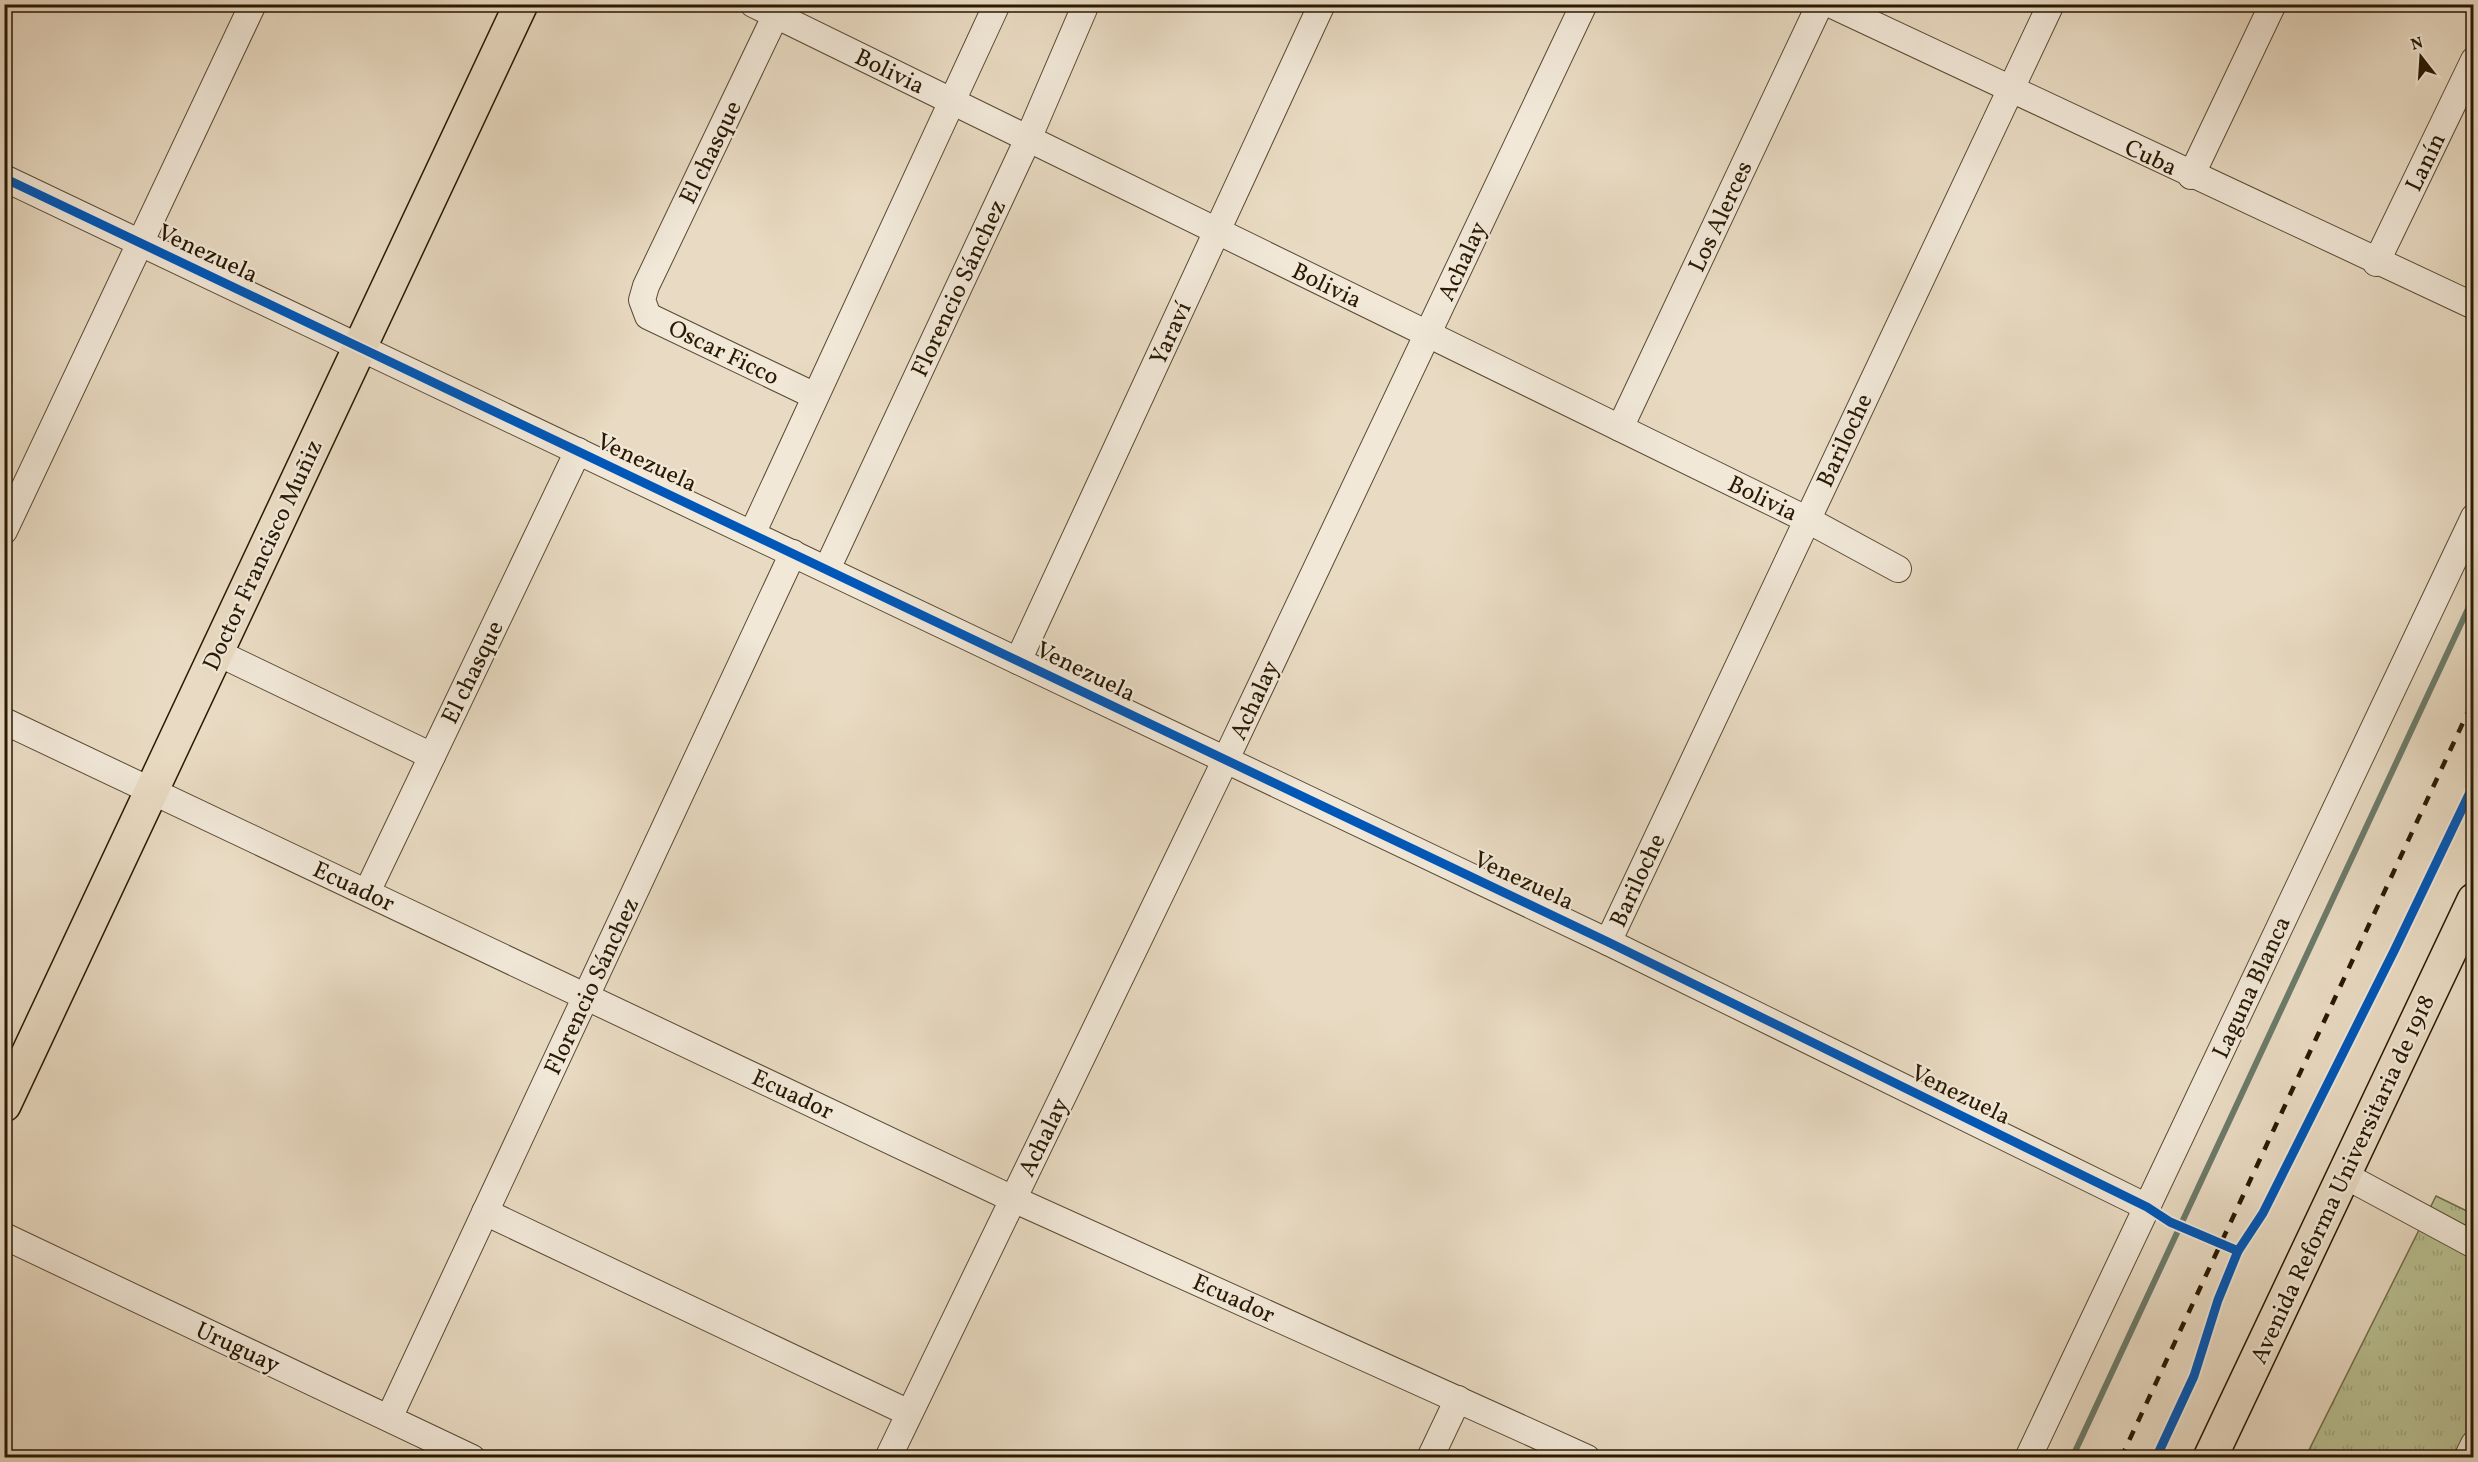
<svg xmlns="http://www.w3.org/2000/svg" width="2478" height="1462" font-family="Vollkorn,serif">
  <defs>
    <pattern id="park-tufts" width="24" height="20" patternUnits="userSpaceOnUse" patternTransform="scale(1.5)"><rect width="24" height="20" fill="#b9c092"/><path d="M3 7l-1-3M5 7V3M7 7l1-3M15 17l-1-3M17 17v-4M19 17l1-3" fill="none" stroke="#9fa47c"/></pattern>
  </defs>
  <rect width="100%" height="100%" fill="#e9dbc3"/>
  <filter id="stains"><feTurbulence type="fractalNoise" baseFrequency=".00333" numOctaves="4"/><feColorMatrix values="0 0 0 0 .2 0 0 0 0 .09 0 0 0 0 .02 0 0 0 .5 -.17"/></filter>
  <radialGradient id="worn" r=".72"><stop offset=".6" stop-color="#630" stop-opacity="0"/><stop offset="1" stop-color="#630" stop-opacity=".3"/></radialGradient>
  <path fill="url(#park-tufts)" stroke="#716c4a" stroke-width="1.5" d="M2436 1196 2473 1214V1457L2305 1458Z"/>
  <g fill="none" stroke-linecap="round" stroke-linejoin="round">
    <path stroke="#6c7b6a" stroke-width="6" d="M2072 1458 2474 596"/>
    <g stroke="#594a33" stroke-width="28">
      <g id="minor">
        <path d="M753 4 1806 519 1898 569"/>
        <path d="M781 4 646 286 642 300 648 316 815 396"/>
        <path d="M1830 4 2474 306"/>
        <path d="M2191 176 2273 4"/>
        <path d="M4 178 1608 942 2147 1207"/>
        <path d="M2376 263 2474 60"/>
        <path d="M1620 428 1820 4"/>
        <path d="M4 531 253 4"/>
        <path d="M752 534 997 4"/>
        <path d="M827 569 1028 139 1086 4"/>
        <path d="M216 652 432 756"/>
        <path d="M1018 661 1322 4"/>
        <path d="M4 721 1013 1199 1587 1458"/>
        <path d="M367 892 578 451"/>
        <path d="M1608 942 2051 4"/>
        <path d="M2344 1175 2474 1245"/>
        <path d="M485 1212 909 1413"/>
        <path d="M4 1236 472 1458"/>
        <path d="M389 1418 793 553"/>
        <path d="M888 1458 1226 759 1584 4"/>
        <path d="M1430 1458 1458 1399"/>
        <path d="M2028 1458 2474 517"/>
        <path d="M2467 1458 2474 1444"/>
      </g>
    </g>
    <g stroke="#291903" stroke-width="36">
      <g id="major">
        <path d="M4 1105 521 4"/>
        <path d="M2210 1458 2474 900"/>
      </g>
    </g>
    <use href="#minor" stroke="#f1e8d8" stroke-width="26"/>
    <use href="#major" stroke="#e9dbc3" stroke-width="33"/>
    <path stroke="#291903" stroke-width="4.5" stroke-dasharray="10 10" stroke-linecap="butt" d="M2121 1458 2474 699"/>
    <g stroke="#f1e8d8" stroke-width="13">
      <g id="cycleway">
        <path d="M4 178 1608 942 2147 1207 2170 1222 2238 1251"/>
        <path d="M2156 1458 2194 1376 2218 1300 2238 1251 2263 1213 2395 949 2474 784"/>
      </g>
    </g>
    <use href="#cycleway" stroke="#0057b8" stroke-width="9"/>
  </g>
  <g text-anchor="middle" stroke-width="4.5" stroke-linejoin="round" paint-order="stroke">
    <g font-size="24" fill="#291903" stroke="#f1e8d8">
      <text transform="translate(890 71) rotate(26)" y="8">Bolivia</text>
      <text transform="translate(710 152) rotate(-64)" y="8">El chasque</text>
      <text transform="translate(2151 157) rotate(25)" y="8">Cuba</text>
      <text transform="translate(2425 162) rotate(-64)" y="8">Lanín</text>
      <text transform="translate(1720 216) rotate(-65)" y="8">Los Alerces</text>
      <text transform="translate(208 253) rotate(25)" y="8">Venezuela</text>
      <text transform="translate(1462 261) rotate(-65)" y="8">Achalay</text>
      <text transform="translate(1327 285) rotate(26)" y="8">Bolivia</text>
      <text transform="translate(958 288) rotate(-65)" y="8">Florencio Sánchez</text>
      <text transform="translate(1170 333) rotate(-65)" y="8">Yaraví</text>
      <text transform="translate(724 352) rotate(26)" y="8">Oscar Ficco</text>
      <text transform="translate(1844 440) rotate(-65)" y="8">Bariloche</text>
      <text transform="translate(647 462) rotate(25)" y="8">Venezuela</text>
      <text transform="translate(1763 498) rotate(26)" y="8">Bolivia</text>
      <text transform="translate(262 555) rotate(-65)" y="8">Doctor Francisco Muñiz</text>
      <text transform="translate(1086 671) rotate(26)" y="8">Venezuela</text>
      <text transform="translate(472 672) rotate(-64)" y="8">El chasque</text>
      <text transform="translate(1254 700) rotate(-65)" y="8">Achalay</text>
      <text transform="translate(1524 880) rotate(25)" y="8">Venezuela</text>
      <text transform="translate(1637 880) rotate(-65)" y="8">Bariloche</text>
      <text transform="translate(354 886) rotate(25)" y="8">Ecuador</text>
      <text transform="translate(591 986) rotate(-65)" y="8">Florencio Sánchez</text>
      <text transform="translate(2251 987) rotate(-65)" y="8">Laguna Blanca</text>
      <text transform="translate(793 1094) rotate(25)" y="8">Ecuador</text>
      <text transform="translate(1961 1094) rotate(26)" y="8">Venezuela</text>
      <text transform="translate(1043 1137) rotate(-64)" y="8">Achalay</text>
      <text transform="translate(2342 1179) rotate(-65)" y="8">Avenida Reforma Universitaria de 1918</text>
      <text transform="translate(1234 1298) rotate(24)" y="8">Ecuador</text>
      <text transform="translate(238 1347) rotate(25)" y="8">Uruguay</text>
    </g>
  </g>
  <rect width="2478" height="1462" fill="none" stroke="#e9dbc3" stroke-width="24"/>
  <rect x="6" y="6" width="2466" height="1450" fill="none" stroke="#291903" stroke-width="3"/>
  <rect x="12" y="12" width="2454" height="1438" fill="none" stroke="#291903" stroke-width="1.5"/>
  <g transform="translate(2421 57) rotate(343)" stroke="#f1e8d8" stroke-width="4.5" paint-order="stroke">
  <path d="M0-4.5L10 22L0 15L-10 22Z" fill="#291903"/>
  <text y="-9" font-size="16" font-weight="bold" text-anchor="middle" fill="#291903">N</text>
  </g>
  <rect width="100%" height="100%" filter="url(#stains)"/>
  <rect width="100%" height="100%" fill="url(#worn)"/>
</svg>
